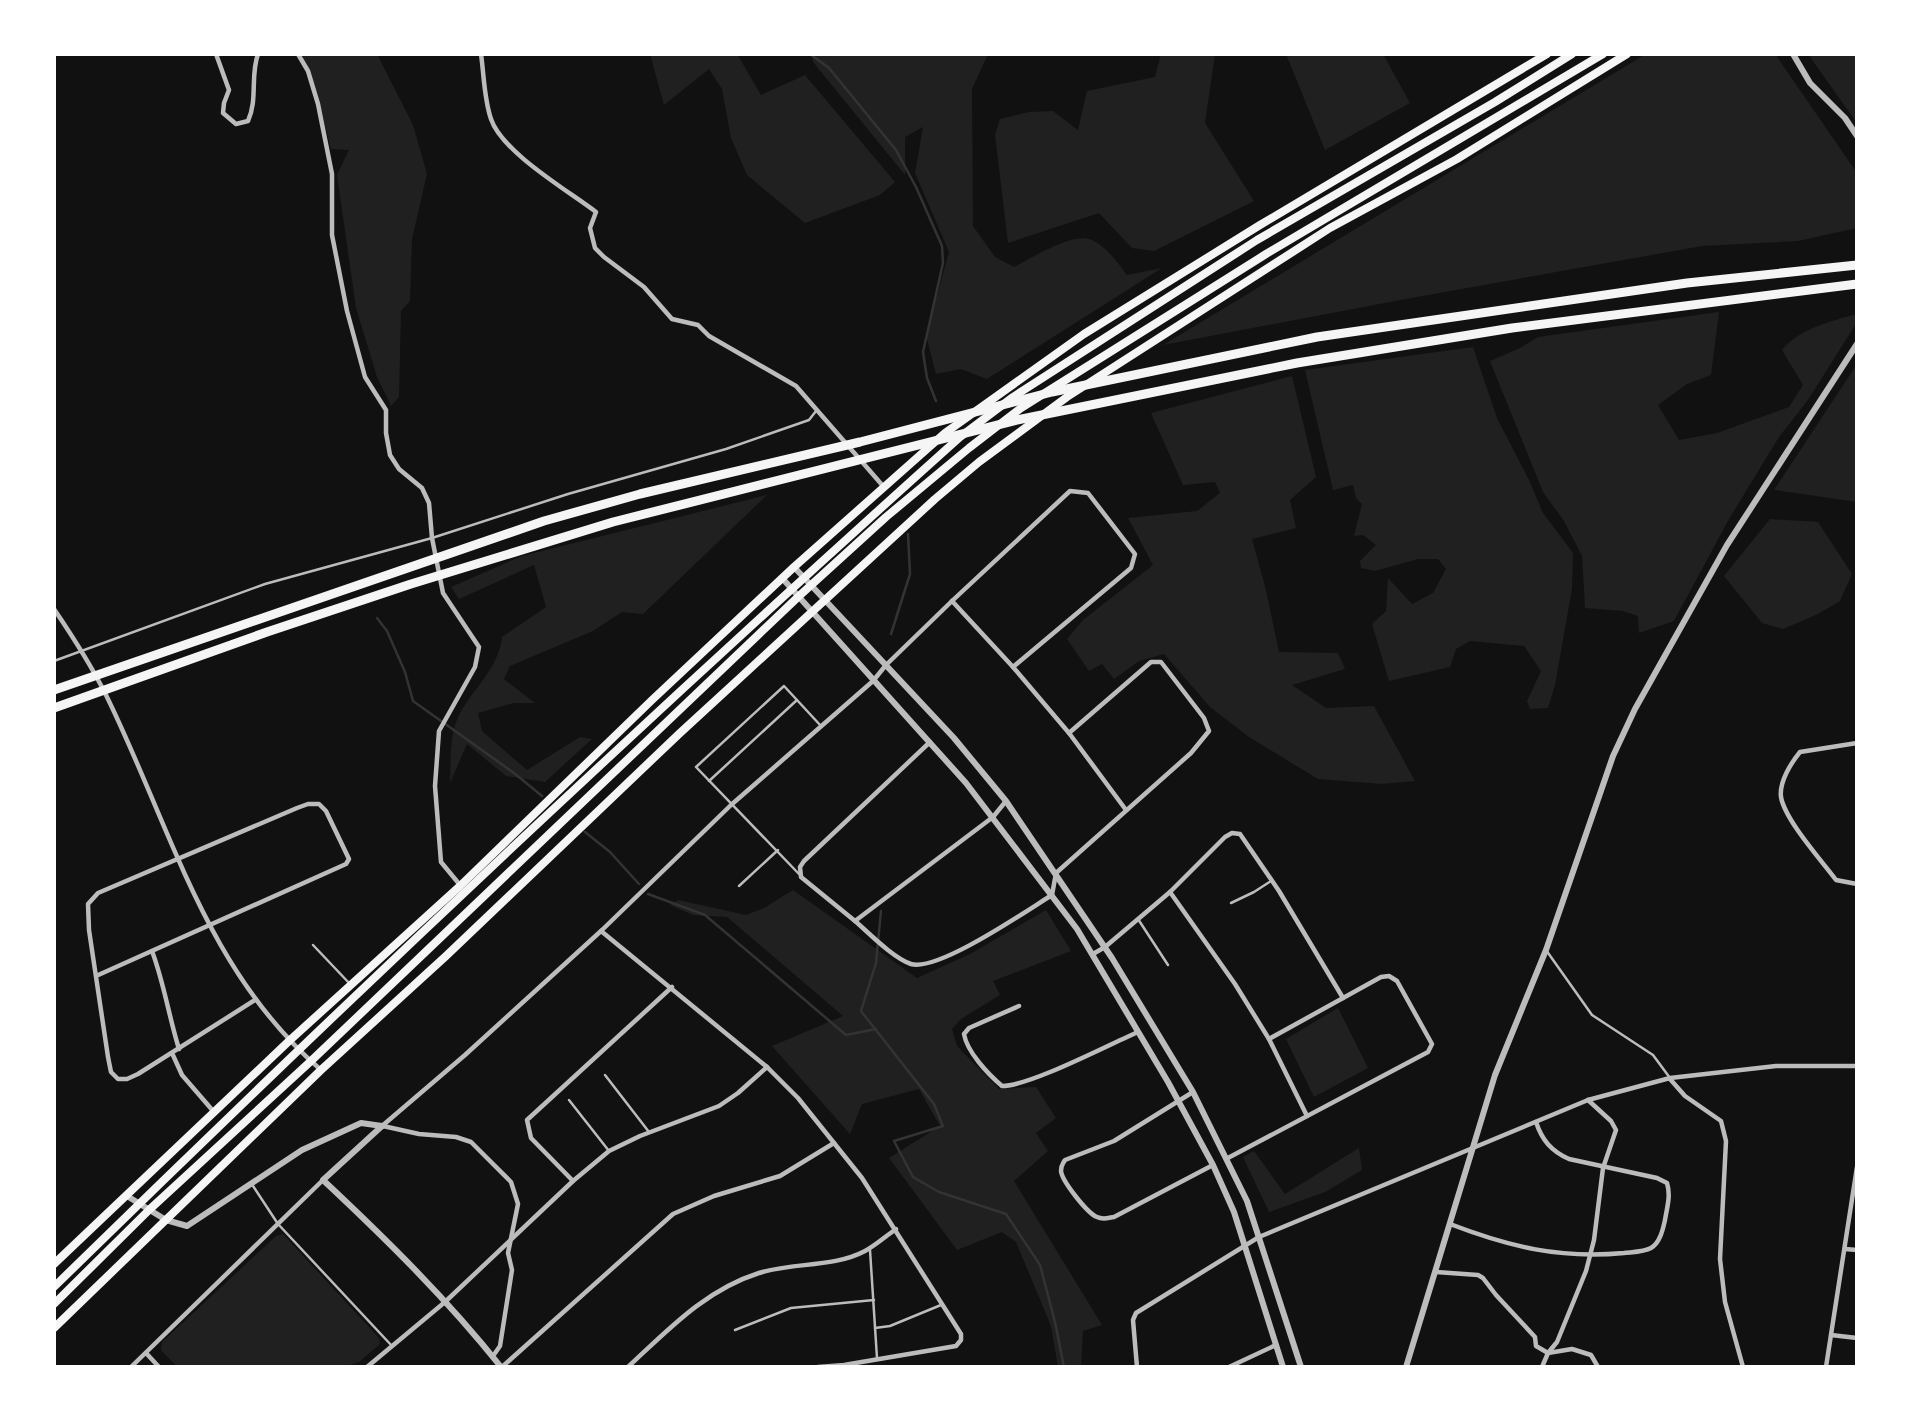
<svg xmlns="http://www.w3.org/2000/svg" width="1911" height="1421" font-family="'Fira Sans Condensed',sans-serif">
  <rect width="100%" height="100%" fill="#111"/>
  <g fill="#202020">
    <path d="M302 54H377L413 125 427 174 412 239 410 301 401 311 399 397 391 406 377 377 356 308 337 175 349 150 331 149 314 83Z"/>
    <path d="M650 54H737L761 95 805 75 895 182 880 195 805 223 747 175 731 138 722 89 709 69 664 105Z"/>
    <path d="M812 54H988L972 89 973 226 995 257 1014 267C1032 258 1073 231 1092 240 1107 247 1117 262 1127 275L1162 268 987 379 961 369 936 374 926 335 949 252 915 173 923 127 905 137V175L813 62Z"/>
    <path d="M1161 54H1215L1205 123 1254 201 1154 251 1132 248 1099 213 1008 243 995 135 1000 119 1029 112 1053 111 1078 130 1087 91 1155 77Z"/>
    <path d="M1286 54H1383L1410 103 1325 150Z"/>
    <path d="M1646 54H1775L1857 173V228L1798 241 1702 246 1411 298 1163 345Z"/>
    <path d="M1814 54H1857V123L1810 57Z"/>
    <path d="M1719 312 1711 375 1687 384 1658 405 1679 440 1717 433 1789 407 1803 385 1782 350C1799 329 1831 321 1857 314V322L1808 400 1779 437 1729 519 1674 621 1639 633 1638 616 1623 611 1585 608 1582 556 1564 521 1543 492 1490 361 1520 348 1538 337Z"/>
    <path d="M1473 347 1497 418 1529 480 1543 513 1573 553 1572 589 1555 685 1548 708 1530 709 1527 701 1541 671 1524 646 1470 641 1456 649 1450 667 1389 681 1372 624 1386 611 1388 578 1412 604 1433 593 1446 569 1438 559H1418L1375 571 1361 568 1360 561 1376 545 1363 535 1354 536 1362 504 1356 498 1353 485 1333 490 1305 370Z"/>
    <path d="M1857 364V502L1774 490Z"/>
    <path d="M1292 376 1316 477 1290 500 1296 528 1252 539 1266 590 1279 652 1338 653 1345 669 1292 685 1326 708 1374 706 1415 781 1382 784 1318 779 1249 737 1210 707 1164 654 1139 661 1114 679 1102 664 1089 671 1067 639 1083 620 1153 565 1128 518 1197 511 1220 493 1215 482 1183 485 1151 413Z"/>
    <path d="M767 495 643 614 622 612 593 631 510 666 504 679 535 703H514L478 713 482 731 527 770 580 737 592 739 545 782 506 776 467 744 450 783C451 761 449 733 460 713 474 688 499 667 502 637L546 607 534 565 459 599 451 587 522 556Z"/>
    <path d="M1770 519 1818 522 1852 574 1840 601 1818 614 1783 629 1762 623 1724 576Z"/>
    <path d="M793 890 917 978 970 954 1046 910 1071 951 993 981 1000 995 961 1019 952 1029 957 1046 999 1089 1036 1087 1056 1118 1036 1133 1048 1151 1014 1181 1102 1325 1083 1331 1081 1367H1058L1051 1326 1016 1242 1002 1232 957 1250 889 1158 940 1126 919 1089 862 1104 850 1134 772 1046 843 1016 727 917 693 915 670 905 678 900 746 915 764 908Z"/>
    <path d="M1338 1008 1368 1068 1314 1097 1286 1039Z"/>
    <path d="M1359 1148 1362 1170 1325 1192 1269 1212 1243 1157 1254 1151 1285 1194Z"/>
    <path d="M283 1234 379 1338 380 1344 359 1362 344 1367H177L161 1350 162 1342 276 1236Z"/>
  </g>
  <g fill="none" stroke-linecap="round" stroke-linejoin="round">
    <g stroke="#333" stroke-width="2.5">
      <path d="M810 54 829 68 896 150 916 187 942 246 943 263 923 352 927 378 936 401"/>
      <path d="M377 618 387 631 405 672 413 701 514 773 542 796"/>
      <path d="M891 634 910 574 908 534"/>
      <path d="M585 832 610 852 639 884"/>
      <path d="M648 894 705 915 846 1035 876 1029"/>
      <path d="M881 911 876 963 861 1011 934 1104 943 1126 894 1141 913 1177 939 1192 1006 1214 1040 1265 1055 1322 1064 1367"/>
    </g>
    <g stroke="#bcbcbc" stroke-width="2.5">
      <path d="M54 661 265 584 432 538 568 494 726 449 809 420 816 411"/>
      <path d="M709 781 797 700"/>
      <path d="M799 874 696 767 784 686 821 726"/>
      <path d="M739 886 778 850"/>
      <path d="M1231 903 1254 892 1271 881"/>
      <path d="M1138 919 1168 965"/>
      <path d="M313 945 350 984"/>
      <path d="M1546 950 1592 1015 1653 1055 1670 1078"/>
      <path d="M605 1075 649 1132"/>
      <path d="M569 1100 609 1151"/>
      <path d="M253 1186 278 1224 392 1346"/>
      <path d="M870 1250 877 1358"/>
      <path d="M875 1328 890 1326 941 1305"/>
      <path d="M735 1330 791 1308 874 1300"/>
    </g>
    <g stroke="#bcbcbc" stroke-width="4.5">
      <path d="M216 54 229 90 224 103 223 113 236 124 248 121C258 99 250 76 258 54"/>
      <path d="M298 54 308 71 318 104 332 174V235L347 311 365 377 386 410V433L390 455 399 469 422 488 429 503 432 538 443 593 479 647 475 667 439 731 435 786 441 862 460 885"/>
      <path d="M481 54C484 75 484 99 491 119 502 152 567 190 596 212L590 228 595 248 604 257 644 287 672 319 698 325 709 336 796 386 883 486"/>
      <path d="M952 601 1013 667 1069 733 1126 810"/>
      <path d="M54 609C73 637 91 665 106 695 171 827 205 970 321 1070"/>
      <path d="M930 742 804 861 800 867 801 877 855 921 993 817 1006 801"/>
      <path d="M1857 743 1800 752C1791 763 1779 782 1781 797 1785 820 1821 860 1836 880L1857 884"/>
      <path d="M1170 892 1235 984 1269 1039 1307 1116"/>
      <path d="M855 921C869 933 893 958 911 964 938 972 1026 911 1052 895L1056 873 1191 753 1209 731 1204 718 1161 662H1151L1069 733"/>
      <path d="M601 931 767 1067 798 1098 862 1178 961 1334V1340L956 1346 844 1365 818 1367"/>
      <path d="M152 951C164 983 169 1017 179 1049"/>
      <path d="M1093 954 1105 947 1170 892 1225 837 1232 833 1240 834 1279 891 1343 998"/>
      <path d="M96 976 346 864 349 859 326 811 319 804H308L297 808 98 893 88 904 89 930 108 1057 111 1072 118 1079H127L138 1074 255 1000"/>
      <path d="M1019 1006 969 1028 964 1034C967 1052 988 1074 1002 1086 1030 1086 1108 1045 1138 1032"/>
      <path d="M172 1053 182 1075 214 1112"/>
      <path d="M1670 1079 1685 1096 1721 1121 1726 1141 1720 1259 1725 1302 1743 1367"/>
      <path d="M1193 1092 1114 1141 1065 1160C1062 1165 1061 1165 1061 1171 1062 1181 1087 1213 1097 1217 1103 1220 1107 1218 1114 1217L1213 1165"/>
      <path d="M382 1126 465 1055 601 931 731 805 873 681 886 665 952 601 1070 491 1088 493 1135 554 1131 568 1013 667"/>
      <path d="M383 1126 419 1134 456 1137 471 1142 511 1182 518 1204 508 1253 512 1270 500 1346 493 1356"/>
      <path d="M1226 1159 1428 1052 1432 1044 1397 981 1389 976 1381 977 1269 1039"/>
      <path d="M573 1181 531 1138 527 1120 672 987"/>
      <path d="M1450 1224C1510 1247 1560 1259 1624 1253 1632 1252 1644 1252 1651 1248 1660 1243 1663 1229 1665 1220 1667 1207 1671 1196 1667 1183L1657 1178 1569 1159C1551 1151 1542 1140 1536 1122"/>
      <path d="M1845 1249 1857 1250"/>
      <path d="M1436 1272 1478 1275 1483 1278 1496 1295 1535 1337 1536 1346 1548 1353 1572 1349 1591 1355 1598 1367"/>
      <path d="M1831 1335 1857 1338"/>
      <path d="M146 1353 159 1367"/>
      <path d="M131 1367 323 1180"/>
      <path d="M367 1367 445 1302 573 1181 609 1151 640 1136 719 1106 738 1093 767 1067"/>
      <path d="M502 1367 673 1214 714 1196 780 1176 834 1143"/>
      <path d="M628 1367C668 1330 705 1290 759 1273 793 1262 833 1268 865 1251 876 1245 886 1236 896 1229"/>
      <path d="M1137 1367 1133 1320 1136 1313 1259 1237 1588 1100 1670 1078 1776 1066H1857"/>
      <path d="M1229 1367 1276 1345"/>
      <path d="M1542 1367 1548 1353 1557 1342 1586 1271 1594 1240 1603 1168 1616 1130 1611 1121 1588 1100"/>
      <path d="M1826 1367 1857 1167"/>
    </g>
    <g stroke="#bcbcbc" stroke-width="6">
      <path d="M1793 54 1810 83 1845 118 1857 136"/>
      <path d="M794 567 954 738 1006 801 1112 958 1193 1092 1247 1201 1301 1367"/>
      <path d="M782 578 966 783 1077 929 1168 1082 1213 1165 1234 1212 1283 1367"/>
      <path d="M382 1126 323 1180C386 1239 447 1299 501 1367"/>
      <path d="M127 1196 166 1220 187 1226 302 1150 361 1123 382 1126"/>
      <path d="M1406 1367 1495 1075 1546 950 1613 756 1635 709 1727 545 1857 344"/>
    </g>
    <g stroke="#f5f5f5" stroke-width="8">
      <path d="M54 1264 289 1041 460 886 652 700 794 567 945 433 1084 334 1260 225 1547 54"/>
      <path d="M54 1287C350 997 652 713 960 437L1013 397 1257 240 1495 102 1572 54"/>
      <path d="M54 1304 149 1210 311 1061 798 597 886 517 969 448 1021 408 1266 254 1603 54"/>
      <path d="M54 1328 321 1070 446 956 680 733 935 499 979 462 1067 397 1330 228 1457 159 1627 54"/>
    </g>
    <g stroke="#f5f5f5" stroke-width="9">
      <path d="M54 690 544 521 640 494 860 442 1052 392 1317 337 1687 283 1857 265"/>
      <path d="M54 708 267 632 411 584 613 522 1017 420 1297 363 1512 328 1857 284"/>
    </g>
  </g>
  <rect width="1911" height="1421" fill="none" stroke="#ffffff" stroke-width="112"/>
</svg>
